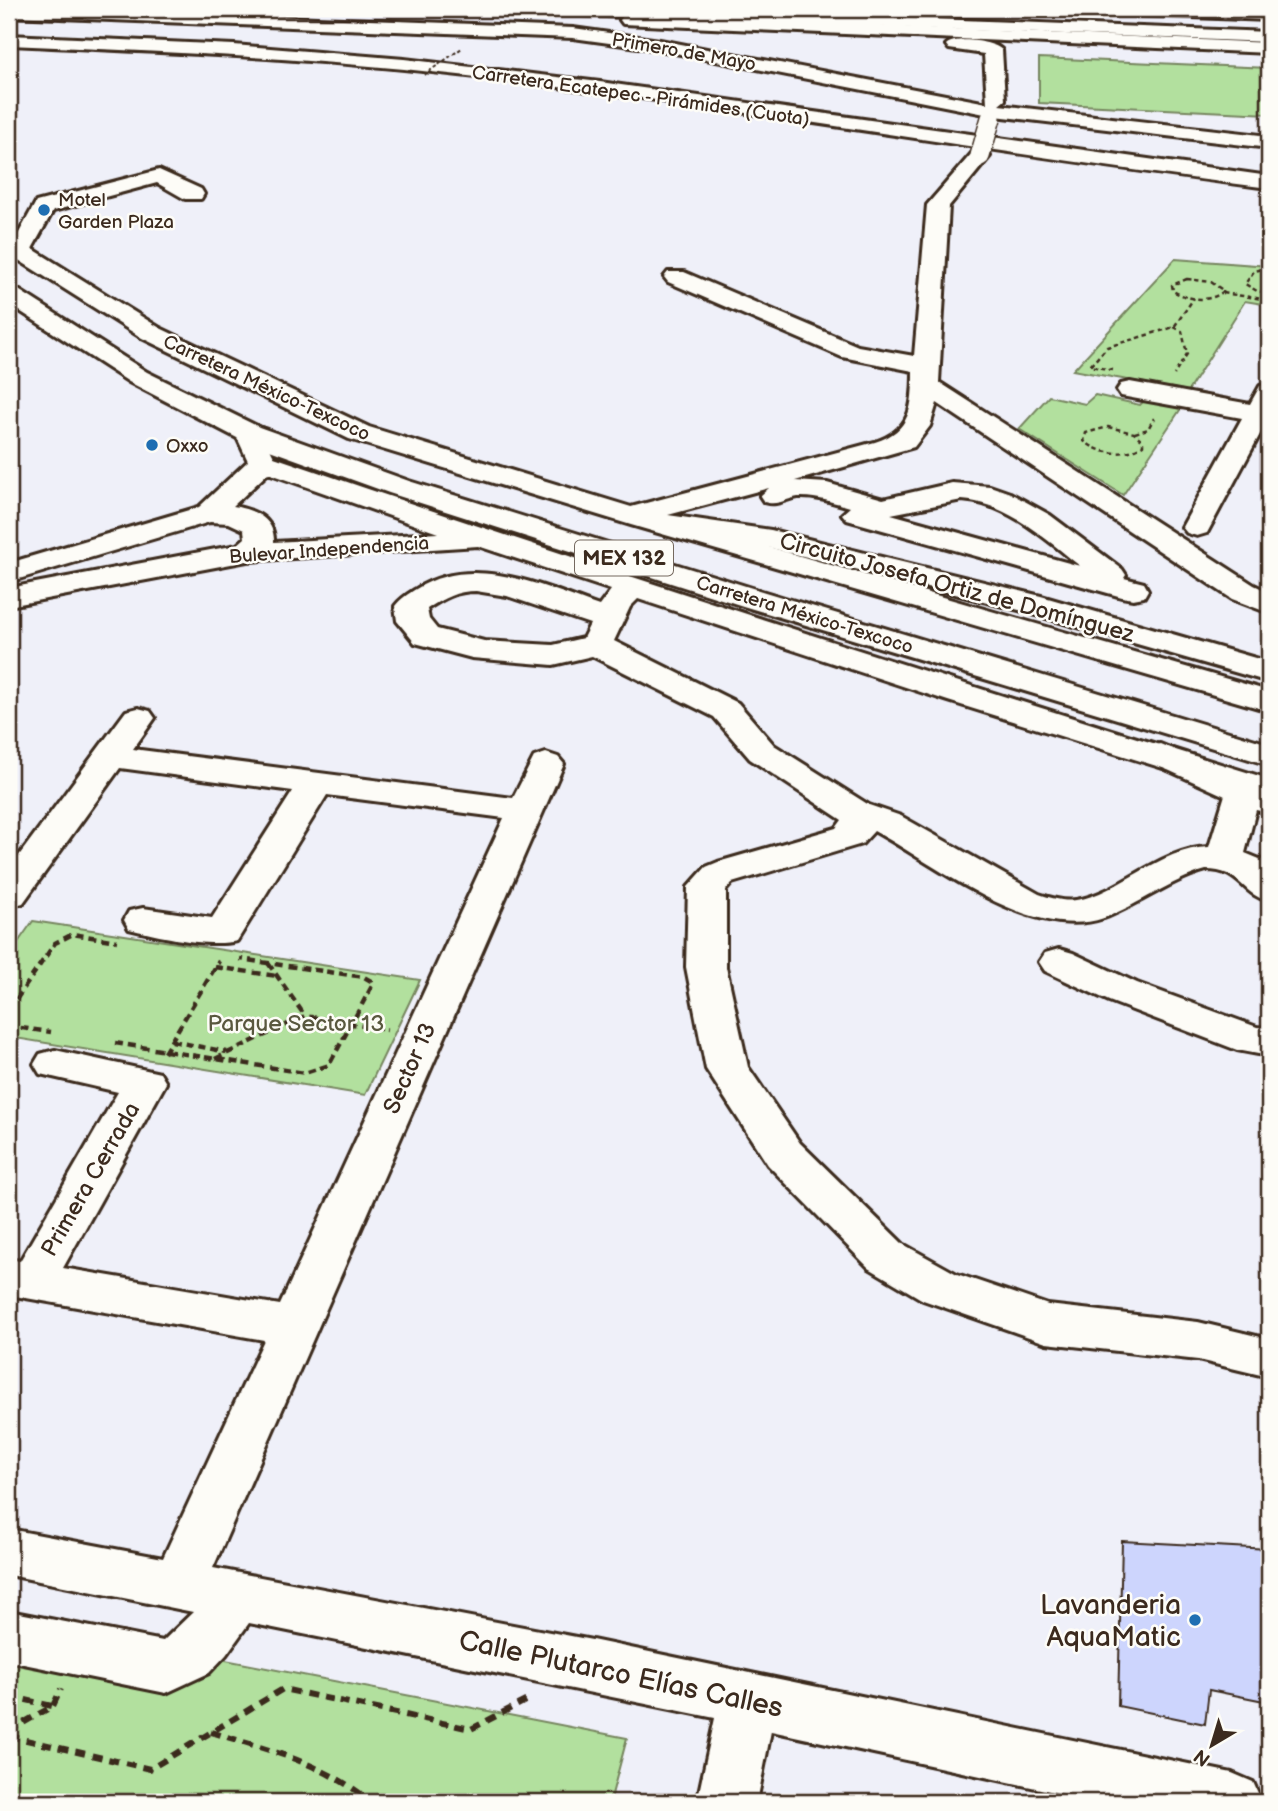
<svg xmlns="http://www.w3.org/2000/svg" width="1278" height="1811" font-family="'Balsamiq Sans',sans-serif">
  <rect width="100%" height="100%" fill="#eff0f9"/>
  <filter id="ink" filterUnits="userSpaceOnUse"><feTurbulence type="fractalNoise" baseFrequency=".0143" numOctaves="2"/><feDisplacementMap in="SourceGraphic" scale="14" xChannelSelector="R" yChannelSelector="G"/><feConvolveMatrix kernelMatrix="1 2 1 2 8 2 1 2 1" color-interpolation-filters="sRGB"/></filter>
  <g filter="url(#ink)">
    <g fill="#b2e09e" stroke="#76855e" stroke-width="2">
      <path d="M1039 58 1269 68V114L1039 103Z"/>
      <path d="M1175 259 1269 266V305L1245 301 1188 391 1073 370Z"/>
      <path d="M1095 395 1140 405 1145 400 1182 407 1123 495 1019 429 1049 396 1085 404Z"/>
      <path d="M33 921 420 980 365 1095 9 1037V955Z"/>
      <path d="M9 1618 627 1738 610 1802H9Z"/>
    </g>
    <path fill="#cdd5fd" stroke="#3b2a1e" stroke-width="2" d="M1122 1541 1269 1549V1702L1209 1690 1205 1724 1118 1706Z"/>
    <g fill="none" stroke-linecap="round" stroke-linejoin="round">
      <g stroke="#3b2a1e" stroke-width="6">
        <g id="minor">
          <path d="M9 9H83L573 28 660 40 987 103 984 54 949 49 946 45C955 36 993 41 1002 50L1005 100 999 105 1269 136V148L995 116 660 50 573 38 9 16Z"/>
          <path d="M1107 9 1269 10V20L1115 14Z"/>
          <path d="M629 15 1269 43V53L623 24 620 20 623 16Z"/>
          <path d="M980 150 987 152 990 156 949 206 939 382 1254 585 1269 592V613L1232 599 937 403 930 426 914 447 795 481 827 483 883 499 952 483 990 486 1010 493 1050 515 1122 569 1126 575 1124 578 1144 583 1148 590 1144 597 1133 599 1122 597 847 520 842 514 850 507C833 502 815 496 798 497 785 499 778 506 764 502L760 496 769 488 668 515 771 530 1041 596 1269 662V682L1019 610 771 548 647 528 643 521 631 519 626 513 631 507 875 442C911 431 913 406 913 371L842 357 668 282 664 277 668 272H684L858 346 914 356 927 205 973 152ZM962 500C1007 503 1046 539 1080 566L891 514Z"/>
          <path d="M159 170 201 189 204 194 201 199H185L157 183 53 211 28 256H12L9 251 36 202Z"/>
          <path d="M1130 382 1250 404 1260 386 1269 384V423H1266L1207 533 1197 536 1187 533 1182 527 1242 418 1121 396 1117 390 1121 384Z"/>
          <path d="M249 425 259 427 274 457C604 570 936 676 1269 779V801L1259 798 1245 853 1262 860 1269 868V901C1240 894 1242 870 1206 870 1170 880 1139 905 1104 918 1031 943 937 865 874 831L862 844 732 883 726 890V967L748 1067 800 1143 903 1244 957 1274 1048 1305 1198 1322 1269 1339V1377L1198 1360 1046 1343 923 1300 869 1268 768 1165 706 1069 686 967 688 887 706 867 718 862 836 828 842 820 750 759 714 717 592 656 553 665 472 658 415 643 397 621 395 606C401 598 408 594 416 589 472 553 543 586 599 606L611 590 478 546 247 561 9 606V588L237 545 245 538 244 530 229 523 210 522 9 582V563L199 507 248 461 235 433 239 427ZM268 473 438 533 274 542C275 518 254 510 233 506ZM476 591 507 596 590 624 583 638 553 645 484 641 437 629 429 619 427 609C444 598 456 591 476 591ZM638 599 948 701 1227 788 1209 847C1159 848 1119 894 1076 900 1064 902 1051 898 1039 894L901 816 869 805 774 745 738 703 614 641 630 607Z"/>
          <path d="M138 708 150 711 155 718 133 749 513 798 534 757 546 753 558 757 564 764 213 1568 592 1640 1232 1773 1253 1782 1262 1802H1101L771 1731 757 1802H697L715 1718 249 1623 226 1655 209 1673 166 1693 9 1661V1611L163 1641 193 1612 9 1575V1529L163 1558 264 1340 9 1295V1259L20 1261 118 1092 40 1074 34 1064 40 1054 55 1050 160 1073 166 1083 63 1268 280 1305 504 818 327 795 237 941C209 948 158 936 129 929L124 920 129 911 143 908 212 918 293 791 120 768 23 903 9 907V869L126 711Z"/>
          <path d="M1059 949 1073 953 1137 983 1257 1027 1269 1028V1056L1237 1050 1109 1001 1045 971 1039 962 1045 953Z"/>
        </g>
      </g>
      <g stroke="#3b2a1e" stroke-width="6">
        <g id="major">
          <path d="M547 9H679L1269 32V42L555 14Z"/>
          <path d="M1160 744 1269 789V813L1256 810 1148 761 1143 754 1148 747Z"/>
        </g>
      </g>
      <g stroke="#3b2a1e" stroke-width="6">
        <g id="highway">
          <path d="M9 35 234 45 404 59 600 82 1269 176V188C980 152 693 99 404 69 272 56 141 51 9 45Z"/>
          <path d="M9 237 17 239 160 328 369 427 651 513 1269 691V711L631 525 349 439 142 338 9 254Z"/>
          <path d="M9 287 17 289 147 372 259 427 409 481 765 592 1269 744V765L743 606 389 493 239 439 129 382 9 304Z"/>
        </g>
      </g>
      <g stroke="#3b2a1e" stroke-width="2.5" stroke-dasharray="4.5 3.5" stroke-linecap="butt">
        <path d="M1269 268 1254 271 1245 284 1257 291 1269 293"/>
        <path d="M1187 279 1211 282 1224 291C1209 303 1189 300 1173 291L1172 285Z"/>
        <path d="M1223 293 1269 300"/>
        <path d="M1174 327 1182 331 1187 354 1174 375"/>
        <path d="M1113 370 1090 366 1107 347 1174 327 1194 298"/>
        <path d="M1108 427 1134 433 1143 441V445C1124 457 1101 455 1084 441L1086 433Z"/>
        <path d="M1135 433 1148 429 1154 418"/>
      </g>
      <g stroke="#3b2a1e" stroke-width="4.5" stroke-dasharray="8 5" stroke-linecap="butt">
        <path d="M268 963 305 1016"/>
        <path d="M215 967 277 976"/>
        <path d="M9 1010 55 943 73 934 117 941"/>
        <path d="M9 1023 14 1027 51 1032"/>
        <path d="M172 1041 227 1052"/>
        <path d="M115 1043 305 1073 329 1065 372 986 371 981 364 977 240 959"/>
        <path d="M164 1053 219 961"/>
        <path d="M215 1059 305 1016 387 1030"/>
      </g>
      <g stroke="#3b2a1e" stroke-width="6" stroke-dasharray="10 7" stroke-linecap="butt">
        <path d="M9 1696 52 1706"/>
        <path d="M9 1731 53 1706 61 1689"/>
        <path d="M211 1732C268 1750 324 1763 371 1802"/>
        <path d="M9 1736 150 1769 283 1689 471 1729 529 1699"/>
      </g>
      <use href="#minor" fill="#fdfcf7" fill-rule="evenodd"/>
      <use href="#major" fill="#fdfcf7" fill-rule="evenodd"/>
      <use href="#highway" fill="#fdfcf7" fill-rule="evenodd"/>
      <g stroke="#3b2a1e" stroke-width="22" stroke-linecap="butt">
        <path id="minor-bridge" d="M980 156 991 118"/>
      </g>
      <g stroke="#3b2a1e" stroke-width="2" stroke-dasharray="3.5 2.5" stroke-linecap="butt">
        <path d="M595 15 600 9"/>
        <path d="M424 75 462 48"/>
      </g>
      <use href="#minor-bridge" stroke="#fdfcf7" stroke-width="19"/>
    </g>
  </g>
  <g fill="#1f6fb2" stroke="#fdfcf7" stroke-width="2.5">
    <circle cx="44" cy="210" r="7"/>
    <circle cx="152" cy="445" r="7"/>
    <circle cx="1195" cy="1620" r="7"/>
  </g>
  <g text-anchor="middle" stroke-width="5" stroke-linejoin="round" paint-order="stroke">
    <g font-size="19" fill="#3b2a1e" stroke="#fdfcf7">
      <text transform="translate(684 51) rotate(10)" y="7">Primero de Mayo</text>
      <text transform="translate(641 95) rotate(8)" y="7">Carretera Ecatepec - Pirámides (Cuota)</text>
      <text transform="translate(267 387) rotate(25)" y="7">Carretera México-Texcoco</text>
      <text transform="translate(329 549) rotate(-4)" y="7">Bulevar Independencia</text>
      <text transform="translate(805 614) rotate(17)" y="7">Carretera México-Texcoco</text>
    </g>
    <g font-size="19" fill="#3b2a1e" stroke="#fdfcf7" text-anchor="start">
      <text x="58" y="206">Motel<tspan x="58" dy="22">Garden Plaza</tspan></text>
      <text x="166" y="452">Oxxo</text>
    </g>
    <rect fill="#fdfcf7" stroke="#75695f" stroke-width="2" x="575" y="540.5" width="98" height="35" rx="5"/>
    <g font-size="21" font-weight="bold" fill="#3b2a1e">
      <text x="624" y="565">MEX 132</text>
    </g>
    <g font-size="23" fill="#3b2a1e" stroke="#fdfcf7">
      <text transform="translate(957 587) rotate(15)" y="8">Circuito Josefa Ortiz de Domínguez</text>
      <text transform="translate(409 1068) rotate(-66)" y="8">Sector 13</text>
      <text transform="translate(90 1179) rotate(-60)" y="8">Primera Cerrada</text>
    </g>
    <g font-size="23" fill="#59583e" stroke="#fdfcf7">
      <text x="296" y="1031">Parque Sector 13</text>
    </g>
    <g font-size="28" fill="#3b2a1e" stroke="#fdfcf7" text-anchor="end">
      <text x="1181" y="1614">Lavanderia<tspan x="1181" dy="32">AquaMatic</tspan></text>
    </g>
    <g font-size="28" fill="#3b2a1e" stroke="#fdfcf7">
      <text transform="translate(621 1673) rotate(12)" y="10">Calle Plutarco Elías Calles</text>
    </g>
  </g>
  <rect width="1278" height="1811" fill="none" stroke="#fdfcf7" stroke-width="35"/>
  <rect x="18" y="18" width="1243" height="1776" fill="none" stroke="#3b2a1e" stroke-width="2.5" filter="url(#ink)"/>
  <g transform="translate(1212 1745) rotate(218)" stroke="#fdfcf7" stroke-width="5" paint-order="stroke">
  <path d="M0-5L12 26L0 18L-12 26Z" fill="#3b2a1e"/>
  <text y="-10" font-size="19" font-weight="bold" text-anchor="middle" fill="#3b2a1e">N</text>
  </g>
</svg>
